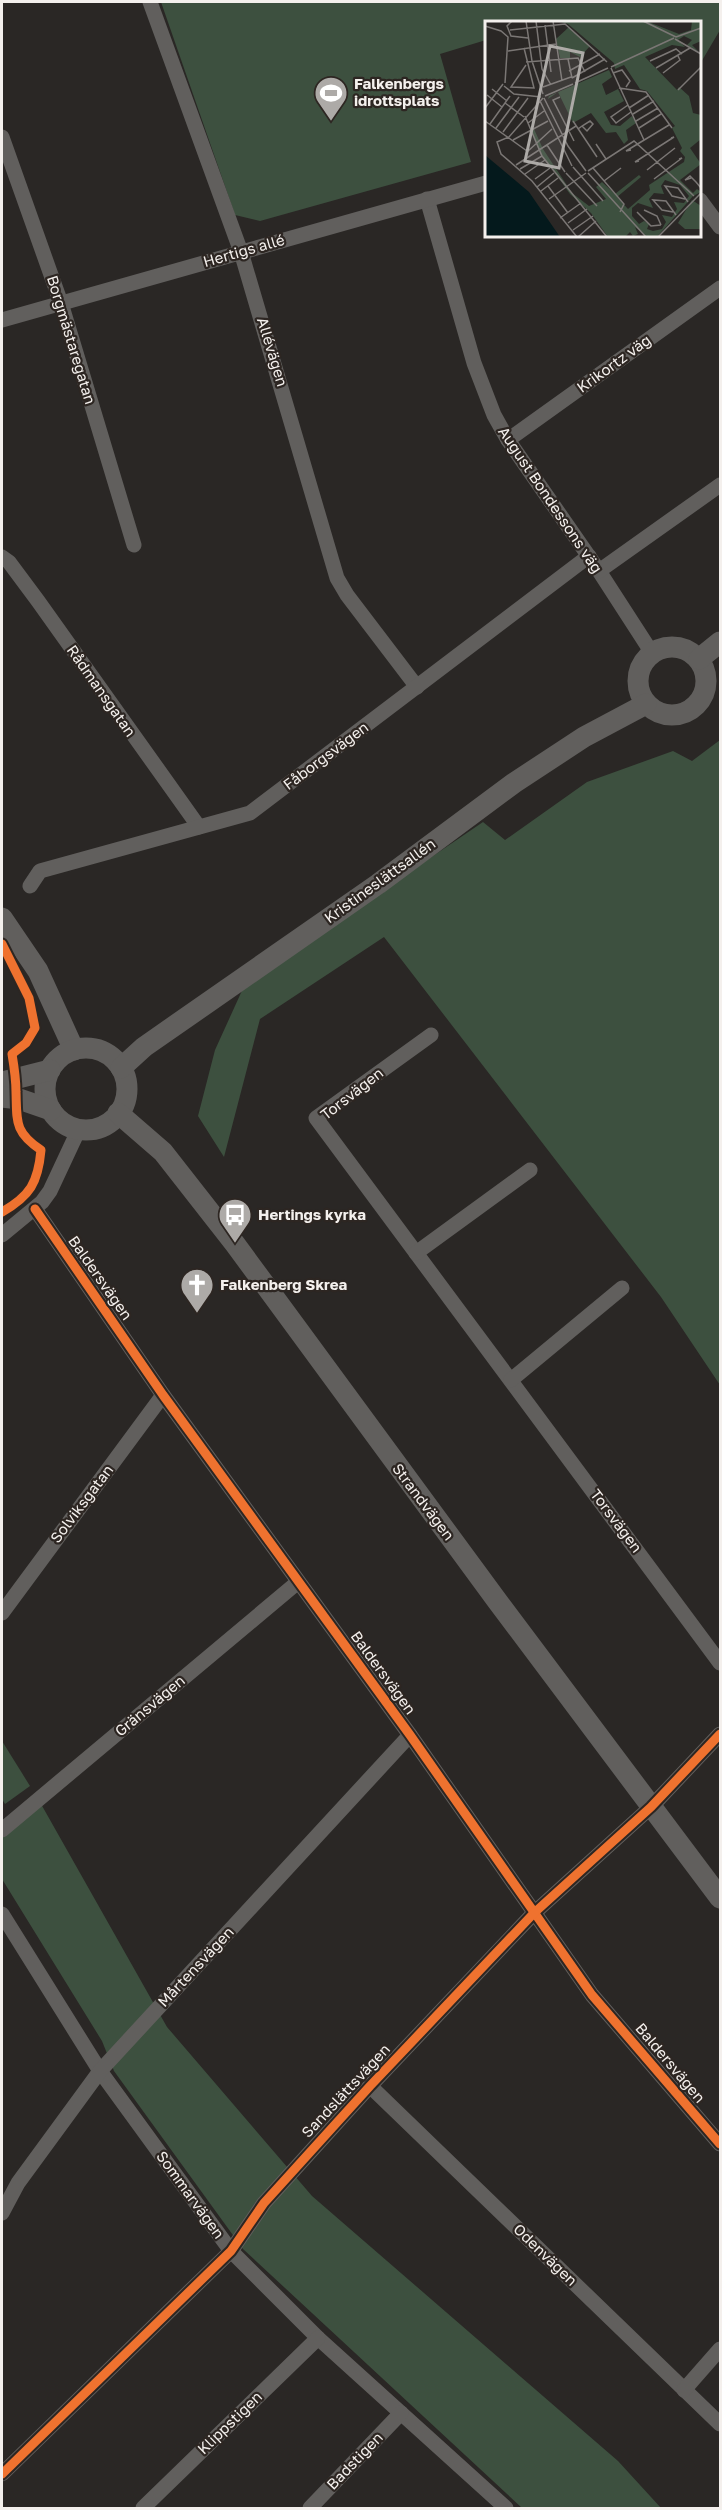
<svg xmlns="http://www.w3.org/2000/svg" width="722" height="2510" font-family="'Golos Text',sans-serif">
  <rect width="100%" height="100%" fill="#2a2725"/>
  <g fill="#3d503f">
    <path d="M161 2H720V30L700 64V22H486V40L440 54 471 162 260 221 235 215Z"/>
    <path d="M720 740V1385L661 1297 384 937 260 1019 224 1157 198 1116 215 1050 245 984 483 822 505 840 587 782 673 751 692 761Z"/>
    <path d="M2 1741 30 1786 5 1804 2 1799Z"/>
    <path d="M41 1804 167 2027 312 2196 618 2461 661 2508H522L243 2249 114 2071 102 2041 2 1879V1837Z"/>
  </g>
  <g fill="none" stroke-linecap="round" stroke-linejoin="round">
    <g stroke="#615f5d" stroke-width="15">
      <path d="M150 2 241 252 337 578 347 595 417 687"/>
      <path d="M2 137 61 303 134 545"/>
      <path d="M427 199 474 363 494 415 508 440 599 571 652 653"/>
      <path d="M700 200 720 227"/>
      <path d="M2 320 486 183"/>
      <path d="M508 440 720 288"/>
      <path d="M2 557 9 562 38 601 199 827"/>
      <path d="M599 571 720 485"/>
      <path d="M30 886 40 871 250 813 589 556"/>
      <path d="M431 1035 316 1118 720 1663"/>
      <path d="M35 1209 163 1395 410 1735 592 1995 720 2144"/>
      <path d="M2 1235 42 1202 50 1191 79 1129"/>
      <path d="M416 1253 530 1170"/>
      <path d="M511 1380 622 1288"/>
      <path d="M2 1613 163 1395"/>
      <path d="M2 1830 298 1582"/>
      <path d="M2 1914 100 2071 231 2251 318 2338 506 2508"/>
      <path d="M370 2086 720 2424"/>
      <path d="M2 2213 18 2183 100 2071 410 1735"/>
      <path d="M684 2390 720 2349"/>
      <path d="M2 2474 231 2251 264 2203 370 2086 534 1913 651 1807 720 1734"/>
      <path d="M143 2508 318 2338"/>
      <path d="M310 2508 401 2413"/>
    </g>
    <g stroke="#615f5d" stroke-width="21">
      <circle cx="672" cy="681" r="34"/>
      <path d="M699 659 720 642"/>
      <path d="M2 918 38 971 74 1050"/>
      <circle cx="86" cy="1089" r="41"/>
      <path d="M121 1068 144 1047 378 884 514 783 584 737 646 704"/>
      <path d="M2 1082 50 1070"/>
      <path d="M2 1097 19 1099 51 1110"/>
      <path d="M118 1113 163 1152 235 1244 498 1602 720 1898"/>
    </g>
    <g stroke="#2d2622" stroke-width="13">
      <g id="cycleway">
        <path d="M2 944 29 998 35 1028 26 1043 12 1054C14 1066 16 1079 16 1092 17 1121 14 1132 41 1150 38 1183 30 1196 2 1212"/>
        <path d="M35 1209 163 1395 410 1735 592 1995 720 2144"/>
        <path d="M2 2474 231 2251 264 2203 370 2086 534 1913 651 1807 720 1734"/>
      </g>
    </g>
    <use href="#cycleway" stroke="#ef722f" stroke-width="9"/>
  </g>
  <defs>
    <g id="stadium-pin" transform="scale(1.725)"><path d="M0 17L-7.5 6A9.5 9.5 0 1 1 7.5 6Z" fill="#adaaa7" stroke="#2d2622"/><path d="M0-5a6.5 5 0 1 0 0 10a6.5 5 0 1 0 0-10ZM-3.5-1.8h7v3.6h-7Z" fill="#fff"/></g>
    <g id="bus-pin" transform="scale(1.725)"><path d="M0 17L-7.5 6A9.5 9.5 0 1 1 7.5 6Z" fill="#adaaa7" stroke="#2d2622"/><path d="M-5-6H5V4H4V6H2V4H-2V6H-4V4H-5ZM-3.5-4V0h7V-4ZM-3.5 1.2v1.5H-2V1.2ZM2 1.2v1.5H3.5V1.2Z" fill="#fff"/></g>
    <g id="church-pin" transform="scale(1.725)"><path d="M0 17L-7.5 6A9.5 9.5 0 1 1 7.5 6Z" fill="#adaaa7" stroke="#2d2622"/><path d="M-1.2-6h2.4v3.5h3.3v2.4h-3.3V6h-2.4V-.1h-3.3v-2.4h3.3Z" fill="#fff"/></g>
  </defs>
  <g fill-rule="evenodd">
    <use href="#stadium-pin" x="331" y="93"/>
    <use href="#bus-pin" x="235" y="1215"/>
    <use href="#church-pin" x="197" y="1285"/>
  </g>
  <g text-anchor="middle" stroke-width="4.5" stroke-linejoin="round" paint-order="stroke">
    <g font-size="15" font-weight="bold" fill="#f4f0ed" stroke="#2d2622" text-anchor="start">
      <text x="354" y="89">Falkenbergs<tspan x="354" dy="17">idrottsplats</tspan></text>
      <text x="258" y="1220">Hertings kyrka</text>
      <text x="220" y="1290">Falkenberg Skrea</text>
    </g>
    <g font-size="15" fill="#f4f0ed" stroke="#2d2622">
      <text transform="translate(244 251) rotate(-16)" y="5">Hertigs allé</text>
      <text transform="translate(71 340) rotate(73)" y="5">Borgmästaregatan</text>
      <text transform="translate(272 352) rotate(73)" y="5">Allévägen</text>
      <text transform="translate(614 364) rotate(-36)" y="5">Krikortz väg</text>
      <text transform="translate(550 500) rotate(56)" y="5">August Bondessons väg</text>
      <text transform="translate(101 691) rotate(55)" y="5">Rådmansgatan</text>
      <text transform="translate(326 756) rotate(-37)" y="5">Fåborgsvägen</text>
      <text transform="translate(380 881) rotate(-36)" y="5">Kristineslättsallén</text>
      <text transform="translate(352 1094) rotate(-38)" y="5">Torsvägen</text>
      <text transform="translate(100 1278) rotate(55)" y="5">Baldersvägen</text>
      <text transform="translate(423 1502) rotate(53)" y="5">Strandvägen</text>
      <text transform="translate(82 1504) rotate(-53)" y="5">Solviksgatan</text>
      <text transform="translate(616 1521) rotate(53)" y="5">Torsvägen</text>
      <text transform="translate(383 1673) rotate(54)" y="5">Baldersvägen</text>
      <text transform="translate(150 1706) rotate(-40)" y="5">Gränsvägen</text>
      <text transform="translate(196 1967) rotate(-47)" y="5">Mårtensvägen</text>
      <text transform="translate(670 2063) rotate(50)" y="5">Baldersvägen</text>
      <text transform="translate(346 2091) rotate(-47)" y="5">Sandslättsvägen</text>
      <text transform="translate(190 2195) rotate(54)" y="5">Sommarvägen</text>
      <text transform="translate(545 2255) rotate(44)" y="5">Odenvägen</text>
      <text transform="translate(230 2423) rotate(-44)" y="5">Klippstigen</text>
      <text transform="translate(355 2461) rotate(-46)" y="5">Badstigen</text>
    </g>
  </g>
  <g transform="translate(485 21)">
    <rect width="216" height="216" fill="#2a2725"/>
    <path d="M73 0H161L194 13 206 9 207 0H216V20L207 24 214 31 202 24 207 19 199 15 193 19 200 26 187 24 160 36 192 69 194 66 204 75 208 92 216 94V118L205 127 216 143 195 159 208 172 212 168 216 171 208 175 172 216H162L150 206 153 213 148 215 145 211 140 216H123L106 192 85 173 54 130 46 109 49 108 58 128 87 172 104 185 121 178 111 166 117 161 130 173 154 154 156 156 132 176 143 188 165 169 164 164 199 141 200 136 195 130 197 127 187 107 190 105 162 70 155 68 139 44 130 48 129 42 83 3ZM180 159 195 164 204 175 199 182 189 181 192 188 187 196 177 194 181 201 177 208 168 210 162 208 164 203 159 200 154 203 147 195V187L153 182 168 187 164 178 169 172 179 173 176 165ZM84 6 105 25 95 36 85 31V37H75L71 18ZM124 49 127 56 117 63 121 74 133 68 139 80 119 91 126 104 135 105 147 95 151 102 141 109 143 119 139 123 131 111 121 112 106 92 88 102 73 71 63 78 64 75ZM207 179 216 185V208H200L193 202Z" fill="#3d503f" fill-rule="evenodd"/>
    <path d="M0 134 44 171 75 216H0Z" fill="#04191c"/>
    <path fill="none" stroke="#7b7775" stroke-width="1.5" d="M27 0 22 5 26 15 43 17M41 0 47 40 58 73M51 0 57 48 66 64M68 0 77 60M158 0 191 16M60 4 66 51M0 5 16 10 23 16 20 62M25 9 80 3 122 41M191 16 216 7M190 18 216 33M39 27 49 67 26 66 41 44M23 30 71 23M83 38 87 57M165 40 191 28 197 33M41 41 93 37 100 51M126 46 189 17M126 47 159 119M171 47 205 27M84 50 115 33M128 52 137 49 145 60 141 66M178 52 195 39 193 35M87 57 120 38M90 62 123 47M19 65 29 73 56 76M58 66 86 56M134 67 161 71 187 107M7 68 22 80M193 69 216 46M2 74 17 86M60 75 88 63M75 76 68 79 89 120M58 77 24 116 12 121 16 133 47 160 92 216M59 77 83 125 101 150M55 80 87 145M20 82 39 96M143 84 126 96 131 102 146 91M0 87 18 63M144 87 164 74M148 93 169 80M40 95 57 135 122 216M0 100 42 130M88 100 112 136M151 100 173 87M43 102 59 90M5 103 25 75M11 107 34 76M154 107 176 93M93 108 97 105 105 100 108 103 102 110 97 105M18 111 43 77M28 119 63 100M111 123 121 138M62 124 80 151M146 129 141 130 184 104M42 131 67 108M154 140 150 141 189 116 186 117M31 144 91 105M88 146 118 180M108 147 139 183 135 191M35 148 57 135M162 149 190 127M103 150 149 120 209 175M81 152 112 185M103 152 161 216M40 153 60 139M206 157 200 159 205 155 211 161 216 167M50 158 65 147M169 158 197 137 194 138M119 160 136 147M63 165 83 192M52 166 69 152M56 170 73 157M64 178 101 152M200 178 187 175 180 165 193 167 203 181M159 189 172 195 176 204M152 191 166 205 176 204M188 191 177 189 168 179 181 180 191 194M75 197 96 182M83 202 102 188M88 209 108 195M93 216 111 200M173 216 216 172"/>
    <path fill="#adaaa7" fill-opacity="0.15" stroke="#adaaa7" stroke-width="3" d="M65 25 98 32 74 147 40 140Z"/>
    <rect width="216" height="216" fill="none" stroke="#f4f0ed" stroke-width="3"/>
  </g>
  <rect width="722" height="2510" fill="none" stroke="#f4f0ed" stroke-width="6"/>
</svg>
